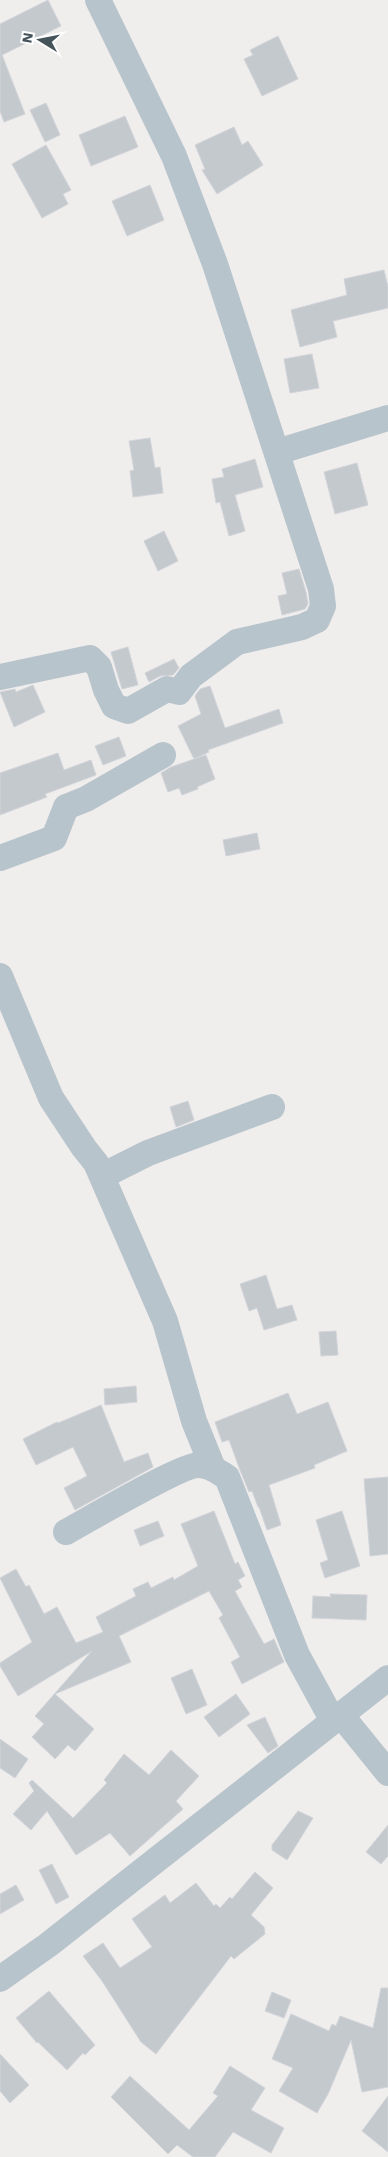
<svg xmlns="http://www.w3.org/2000/svg" width="388" height="2157" font-family="'Work Sans',sans-serif">
  <rect width="100%" height="100%" fill="#f0eded"/>
  <g fill="#c4c9cd" stroke="#d1d4d9">
    <path d="M48 0 61 26 2 55 25 114 4 122 0 111V24Z"/>
    <path d="M278 36 298 79 262 96 244 59 253 55 250 50Z"/>
    <path d="M46 103 60 135 45 142 30 110Z"/>
    <path d="M125 116 138 147 91 166 79 135Z"/>
    <path d="M234 127 242 145 248 141 263 165 217 194 202 170 205 169 195 145Z"/>
    <path d="M46 145 71 190 63 194 68 204 42 218 12 164Z"/>
    <path d="M150 185 164 220 127 236 112 201Z"/>
    <path d="M384 270 388 287V308L333 321 337 337 300 347 291 310 347 295 344 279Z"/>
    <path d="M312 354 319 388 290 393 284 359Z"/>
    <path d="M150 438 155 468 160 467 163 493 133 497 130 471 134 470 129 441Z"/>
    <path d="M255 459 263 487 235 495 245 531 229 536 220 502 216 503 212 479 224 477 222 469Z"/>
    <path d="M357 463 368 505 335 514 324 472Z"/>
    <path d="M164 531 178 561 158 571 144 541Z"/>
    <path d="M299 569 306 592 308 604 305 609 282 615 278 596 287 594 282 573Z"/>
    <path d="M128 647 138 685 122 689 111 652Z"/>
    <path d="M174 659 179 668 173 675 160 676 149 682 145 673Z"/>
    <path d="M33 685 45 712 14 727 0 692 15 689 16 692Z"/>
    <path d="M210 686 225 728 279 709 283 723 208 750 209 752 194 759 178 726 201 714 195 696 200 689Z"/>
    <path d="M119 737 126 756 103 765 95 746Z"/>
    <path d="M58 753 64 770 91 760 96 775 45 794 47 797 0 815V773Z"/>
    <path d="M206 755 215 779 197 787 198 789 182 795 179 788 168 792 161 773 171 767Z"/>
    <path d="M257 833 260 849 226 856 223 840Z"/>
    <path d="M188 1101 194 1120 176 1127 170 1107Z"/>
    <path d="M266 1275 277 1309 292 1305 297 1320 264 1330 257 1308 249 1311 240 1284Z"/>
    <path d="M336 1331 338 1355 321 1356 319 1332Z"/>
    <path d="M136 1386 137 1402 105 1405 104 1389Z"/>
    <path d="M288 1393 297 1414 328 1402 347 1451 314 1465 315 1468 269 1485 281 1525 267 1530 259 1507H258L252 1491 249 1492 240 1470 229 1440 222 1442 215 1422Z"/>
    <path d="M101 1405 124 1462 148 1453 153 1467 75 1510 64 1488 87 1476 73 1447 36 1465 23 1439 57 1422 58 1423Z"/>
    <path d="M388 1477V1554L370 1556 364 1479Z"/>
    <path d="M214 1511 235 1564 238 1562 245 1576 238 1580 242 1587 235 1591 264 1644 274 1639 284 1662 242 1684 231 1662 240 1657 219 1618 223 1615 209 1591 119 1636 131 1662 55 1694 94 1729 75 1751 68 1745 55 1759 32 1737 44 1724 35 1716 92 1651 18 1696 0 1666V1663L32 1642 0 1578 16 1569 26 1587 29 1585 44 1614 57 1607 76 1643 103 1632 96 1617 136 1596 133 1589 148 1582 151 1588 173 1577 174 1580 198 1566 181 1524Z"/>
    <path d="M342 1511 360 1566 325 1578 320 1563 328 1560 316 1520Z"/>
    <path d="M158 1521 164 1536 140 1546 134 1530Z"/>
    <path d="M330 1594 367 1595 366 1620 312 1618 313 1596 331 1597Z"/>
    <path d="M192 1669 207 1705 186 1714 171 1678Z"/>
    <path d="M236 1694 250 1714 219 1737 204 1717Z"/>
    <path d="M265 1717 278 1746 268 1753 247 1725Z"/>
    <path d="M0 1739 28 1759 15 1778 0 1768Z"/>
    <path d="M171 1750 199 1776 176 1801 183 1809 130 1856 110 1833 76 1855 47 1811 31 1830 13 1814 34 1791 29 1783 32 1780 73 1818 107 1783 104 1780 124 1754 149 1775Z"/>
    <path d="M298 1811 313 1818 287 1860 272 1850V1845Z"/>
    <path d="M388 1825V1856L381 1864 366 1852Z"/>
    <path d="M52 1864 69 1897 56 1904 39 1870Z"/>
    <path d="M255 1872 273 1888 251 1915 264 1927 265 1934 234 1959 231 1956 156 2054 141 2042 102 1981 83 1956 103 1943 120 1968 152 1947 132 1919 165 1895 170 1903 196 1883 214 1906 216 1904 220 1908 230 1897 232 1899Z"/>
    <path d="M16 1885 24 1900 0 1914V1894Z"/>
    <path d="M381 1988H388V2087L362 2092 351 2040 328 2094 317 2113 279 2091 293 2068 272 2059 291 2014 329 2031 332 2024 336 2026 340 2016 373 2028Z"/>
    <path d="M49 1991 95 2045 85 2055 83 2053 67 2070 38 2042 37 2043 16 2018Z"/>
    <path d="M272 1992 291 2000 284 2018 265 2011Z"/>
    <path d="M0 2054 29 2085 10 2103 0 2091Z"/>
    <path d="M230 2066 265 2088 251 2110 284 2128 271 2153 233 2132 215 2157H193L177 2145 168 2154 111 2097 130 2076 189 2130 218 2096 213 2093Z"/>
    <path d="M388 2096V2152L362 2131Z"/>
  </g>
  <g fill="none" stroke-linecap="round" stroke-linejoin="round">
    <g stroke="#b8c4cb" stroke-width="26">
      <path d="M277 452 388 418"/>
      <path d="M0 677 90 658 99 667 106 690 114 706 128 711 167 689 179 692 191 676 237 642 302 627 317 620 323 606 321 589 215 264 174 156 98 0"/>
      <path d="M0 858 54 838 66 807 86 799 163 755"/>
      <path d="M0 976 51 1098 84 1148 96 1163 165 1321 194 1421 213 1468"/>
      <path d="M102 1176 148 1153 272 1107"/>
      <path d="M66 1532C86 1521 183 1464 199 1465 210 1465 218 1472 227 1477L297 1655 333 1721"/>
      <path d="M341 1715 388 1773"/>
      <path d="M0 1979 48 1945 388 1678"/>
    </g>
  </g>
  <g transform="translate(40 40) rotate(280)" stroke="#ffffff" stroke-width="4" paint-order="stroke">
  <path d="M0-4L9 19L0 12L-9 19Z" fill="#45535b"/>
  <text y="-8" font-size="14" font-weight="bold" text-anchor="middle" fill="#45535b">N</text>
  </g>
</svg>
